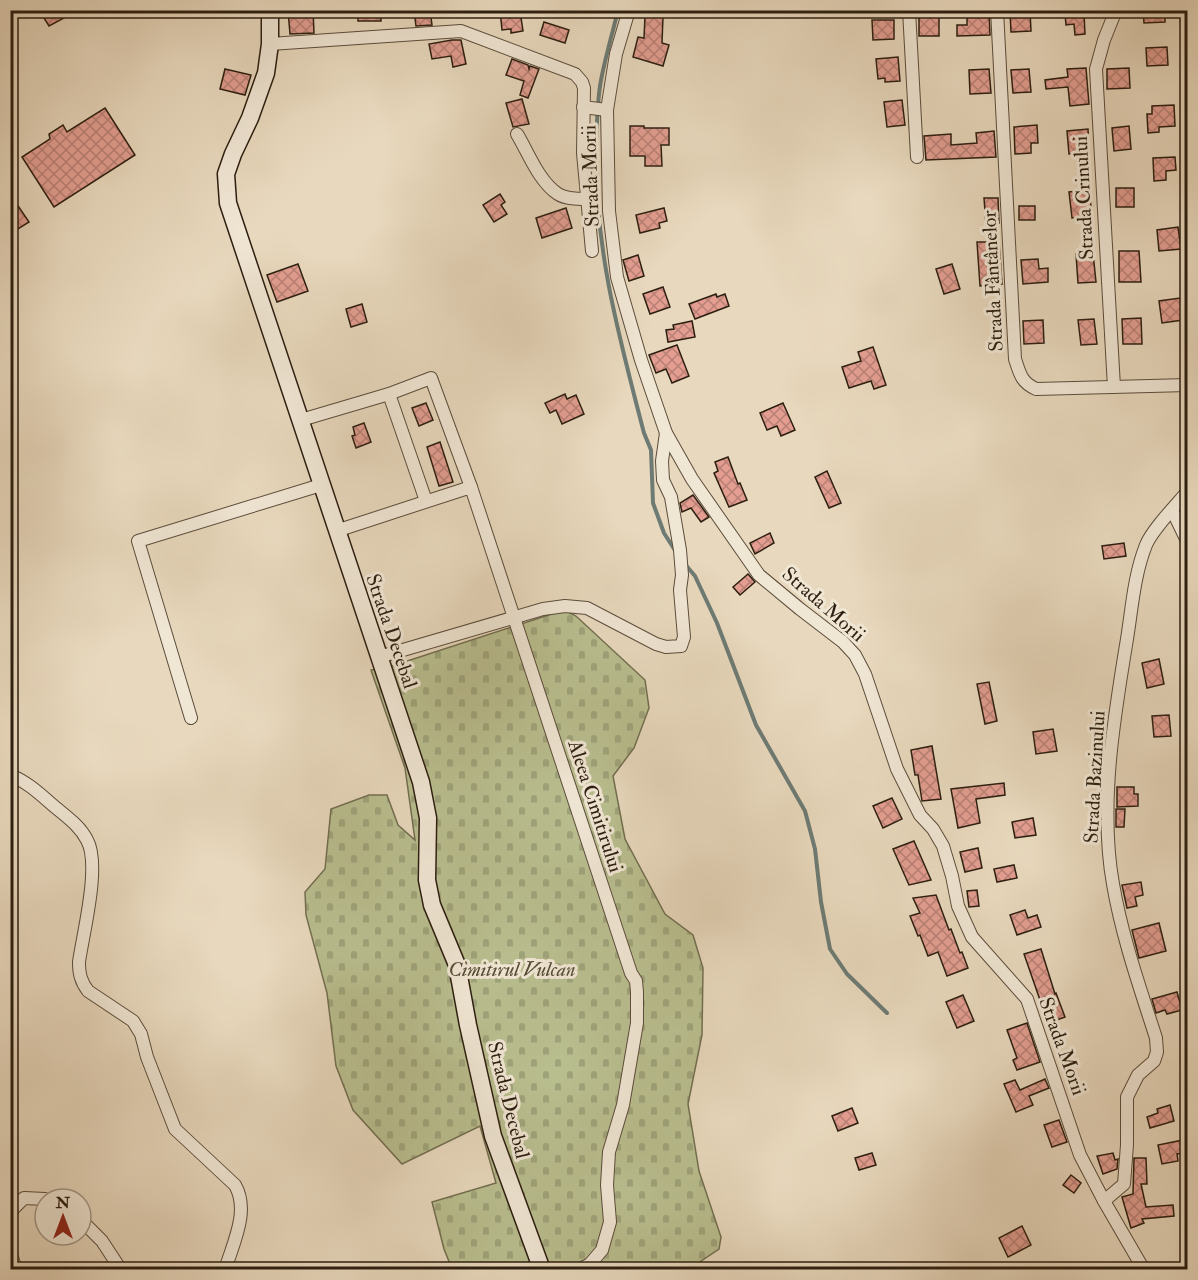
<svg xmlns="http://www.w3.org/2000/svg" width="1198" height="1280" font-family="'IM FELL Double Pica',serif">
  <defs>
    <pattern id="cemetery-stones" width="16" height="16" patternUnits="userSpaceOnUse" patternTransform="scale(1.5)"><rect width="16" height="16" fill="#b9be8f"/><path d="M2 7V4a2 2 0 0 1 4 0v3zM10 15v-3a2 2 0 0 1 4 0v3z" fill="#9fa37a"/></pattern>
    <pattern id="building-cross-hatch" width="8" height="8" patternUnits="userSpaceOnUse" patternTransform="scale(1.5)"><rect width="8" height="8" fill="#e39e91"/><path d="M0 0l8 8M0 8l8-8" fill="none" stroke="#b88075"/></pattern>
  </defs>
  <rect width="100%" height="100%" fill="#e8d8bd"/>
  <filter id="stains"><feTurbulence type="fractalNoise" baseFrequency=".00333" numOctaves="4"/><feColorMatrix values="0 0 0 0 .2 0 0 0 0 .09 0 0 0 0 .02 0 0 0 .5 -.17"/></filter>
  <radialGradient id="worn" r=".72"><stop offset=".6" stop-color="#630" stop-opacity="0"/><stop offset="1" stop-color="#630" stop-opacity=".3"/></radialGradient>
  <path fill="url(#cemetery-stones)" stroke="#726e50" stroke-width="1.5" d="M564 610 576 616 645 680 649 708 634 748 613 776 625 839 665 914 693 935 703 968 702 1035 688 1104 699 1171 721 1237 719 1249 692 1267 673 1269H452L444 1249 432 1202 496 1183 480 1126 402 1164 353 1110 336 1066 327 993 306 915 305 892 325 869 331 809 369 795H387L398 825 415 840 405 768 371 670 392 666Z"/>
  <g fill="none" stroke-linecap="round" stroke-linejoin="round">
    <g stroke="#6d7b74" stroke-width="4">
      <path d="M618 10C612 36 604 61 600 86 597 106 597 126 596 146 594 247 619 337 644 433L651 450 653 503 664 533 676 552"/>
      <path d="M684 563 695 576 717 623 756 725 805 811 815 849 821 902 830 949 847 974 887 1013"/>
    </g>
  </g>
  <g fill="url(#building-cross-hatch)" stroke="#2c1e10" stroke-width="1.5">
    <path d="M39 10H60L64 18 49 26Z"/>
    <path d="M288 10H313L314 33 290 34Z"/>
    <rect x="358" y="10" width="23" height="11"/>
    <path d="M414 10H430L432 25 416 26Z"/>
    <path d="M500 10H511V13L520 11 523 31 511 33V29L502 30Z"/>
    <path d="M1143 10H1165V22L1144 23Z"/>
    <path d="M1030 11 1031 31 1011 32 1010 12Z"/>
    <rect x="919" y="12" width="20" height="24"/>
    <path d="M989 12 990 35 957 36V25H967V14Z"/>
    <path d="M1084 13 1085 34 1075 35 1074 24 1066 25 1065 14Z"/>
    <path d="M645 16 663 17 662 43 669 45 663 66 633 57 638 37 644 38Z"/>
    <path d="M872 20H894V39L873 40Z"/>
    <path d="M544 22 569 30 565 43 540 35Z"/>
    <path d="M452 40H461L466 64 453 67 451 56 432 59 429 44Z"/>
    <path d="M1167 47 1168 65 1147 66 1146 48Z"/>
    <path d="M898 57 900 81 885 82V78L878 79 876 59Z"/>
    <path d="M512 59 528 65 529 69 530 66 539 69 528 98 520 95 524 81 506 75Z"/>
    <path d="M1086 68 1089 104 1070 106 1068 87 1046 89 1045 80 1068 77 1067 69Z"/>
    <path d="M1129 68 1130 88 1107 89V69Z"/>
    <path d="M225 69 251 75 245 95 220 89Z"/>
    <path d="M989 69 991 93 970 94 969 70Z"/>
    <path d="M1029 69 1031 92 1013 93 1011 70Z"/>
    <path d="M522 99 529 124 513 127 506 103Z"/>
    <path d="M902 100 905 125 887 127 884 102Z"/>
    <path d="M1174 105 1175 126 1159 127V132L1148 133 1147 114H1152V106Z"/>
    <path d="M105 108 135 155 54 207 22 157 50 139 49 134 63 125 67 132Z"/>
    <path d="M1037 125 1038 143H1031V153L1015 154 1014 127Z"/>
    <path d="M630 126H644V128H669V145H661L662 166H645V156H630Z"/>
    <path d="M1129 126 1131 149 1114 151 1112 128Z"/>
    <path d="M1088 129 1089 152 1069 154 1067 131Z"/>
    <path d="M994 131 996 157 926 160 924 136 951 134V145L977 143 976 133Z"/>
    <path d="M1175 157 1176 170 1166 171V180L1154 181 1153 158Z"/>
    <rect x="1116" y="188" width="18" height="19"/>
    <path d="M1089 190 1092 215 1072 218 1069 192Z"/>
    <path d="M10 194 29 222 10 234Z"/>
    <path d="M500 194 505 202 501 205 507 214 494 222 483 205Z"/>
    <path d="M984 198H998L999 223 986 224Z"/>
    <rect x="1019" y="206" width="16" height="14"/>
    <path d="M566 208 572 228 542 238 536 218Z"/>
    <path d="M664 208 667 221 659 223 660 228 640 233 636 215Z"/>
    <path d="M1178 227 1181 249 1159 251 1157 230Z"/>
    <path d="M977 242H999L1002 284 980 286Z"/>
    <path d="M1119 251H1139L1141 282H1119Z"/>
    <path d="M1093 253 1096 282 1078 283 1076 254Z"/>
    <path d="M638 255 644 276 629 281 623 260Z"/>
    <path d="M1038 259 1039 269 1048 268V282L1023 284 1021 260Z"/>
    <path d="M298 264 308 291 277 302 267 275Z"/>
    <path d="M952 264 960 289 944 294 936 269Z"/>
    <path d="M663 287 670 307 650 314 643 294Z"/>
    <path d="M716 294 717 297 725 294 729 306 695 319 689 304Z"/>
    <path d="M1180 298 1183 320 1162 323 1159 301Z"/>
    <path d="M362 304 367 322 351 327 346 309Z"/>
    <path d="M1141 318 1142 344H1123L1122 319Z"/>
    <path d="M1094 319 1097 344 1081 345 1078 320Z"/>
    <path d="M1043 320 1044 343 1024 344 1023 321Z"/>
    <path d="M692 321 695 337 668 342 666 330 674 329 673 325Z"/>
    <path d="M677 345 689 376 672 383 666 369 656 373 649 355Z"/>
    <path d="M873 347 886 385 874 389 871 381 849 388 842 367 861 361 858 352Z"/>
    <path d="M565 394 567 399 576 395 584 414 562 424 556 410 550 413 545 403Z"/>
    <path d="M426 403 433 420 419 426 412 408Z"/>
    <path d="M783 403 795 430 781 436 777 426 767 430 760 413Z"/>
    <path d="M364 423 371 442 356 448 352 436 355 435 353 427Z"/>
    <path d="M440 442 453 482 439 486 427 447Z"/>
    <path d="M728 457 738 484 740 483 747 500 729 507 714 473 718 471 715 462Z"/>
    <path d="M827 471 841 503 829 508 815 477Z"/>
    <path d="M693 495 709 517 701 522 691 508 682 512 680 503Z"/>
    <path d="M770 533 774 543 755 554 750 543Z"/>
    <path d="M1124 543 1126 556 1104 559 1102 546Z"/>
    <path d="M748 574 755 582 740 595 733 587Z"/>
    <path d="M1159 659 1164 684 1147 688 1142 663Z"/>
    <path d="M989 682 997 721 985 724 977 684Z"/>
    <path d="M1169 715 1171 736 1154 737 1152 716Z"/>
    <path d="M1053 729 1057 751 1036 754 1033 732Z"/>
    <path d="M932 746 941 799 922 801 918 775H915L911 750Z"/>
    <path d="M1004 783 1005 795 976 799 980 823 958 828 951 789Z"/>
    <path d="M1117 787H1134V794H1138V806L1117 807Z"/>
    <path d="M892 798 902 819 883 828 873 806Z"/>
    <path d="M1116 809H1125L1124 827H1116Z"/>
    <path d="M1033 818 1036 835 1015 838 1012 822Z"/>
    <path d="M914 841 931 880 909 885 893 849Z"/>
    <path d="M978 848 982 868 965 872 960 852Z"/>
    <path d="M1014 865 1017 878 997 882 994 869Z"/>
    <path d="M1141 882 1143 895 1135 897 1137 906 1127 908 1122 885Z"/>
    <path d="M977 890 979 906 969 907 967 891Z"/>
    <path d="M936 895 949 930 951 929 960 953 962 952 968 968 947 976 938 952 928 956 920 935 918 936 910 916 920 913 913 898Z"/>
    <path d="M1025 910 1028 918 1037 915 1041 927 1017 935 1010 915Z"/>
    <path d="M1159 923 1166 951 1139 958 1132 930Z"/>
    <path d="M1041 949 1055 994 1056 993 1065 1017 1048 1023 1024 954Z"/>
    <path d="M1177 992 1182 1010 1167 1014 1165 1010 1156 1013 1152 999Z"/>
    <path d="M963 995 974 1021 957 1028 946 1002Z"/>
    <path d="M1027 1023 1040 1062 1017 1070 1013 1060 1017 1058 1007 1030Z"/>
    <path d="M1045 1079 1049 1088 1029 1096 1033 1105 1016 1112 1004 1084 1015 1080 1020 1090Z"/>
    <path d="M1170 1105 1174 1121 1150 1128 1147 1117 1158 1113 1157 1109Z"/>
    <path d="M852 1108 858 1123 838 1131 832 1116Z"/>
    <path d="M1059 1120 1067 1142 1052 1147 1044 1125Z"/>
    <path d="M1183 1140 1185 1153 1177 1154 1178 1161 1162 1164 1158 1145Z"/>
    <path d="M872 1153 876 1165 859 1170 855 1158Z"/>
    <path d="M1113 1153 1115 1160 1118 1159 1117 1169 1103 1174 1097 1156Z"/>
    <path d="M1134 1158H1146L1147 1184H1141L1146 1207 1173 1205 1174 1216 1142 1219 1144 1223 1131 1228 1122 1197 1133 1194Z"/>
    <path d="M1071 1175 1081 1183 1074 1193 1063 1185Z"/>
    <path d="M1022 1226 1031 1245 1008 1257 999 1238Z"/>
  </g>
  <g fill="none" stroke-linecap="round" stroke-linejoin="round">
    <g stroke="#5b4c3b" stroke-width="14">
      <g id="street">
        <path d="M629 10 616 54 607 110 609 211 617 277 641 360 666 433 692 479 759 575 800 609 843 642 855 655 865 674 897 769 920 815 933 829 943 846 952 876 958 906 972 937 1027 999 1080 1155 1104 1201 1144 1270"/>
        <path d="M909 10 917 157"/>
        <path d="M997 10 1015 359C1020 374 1021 382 1036 389L1188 385"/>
        <path d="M1186 10 1188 50"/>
        <path d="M270 44 461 31 575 74 582 82 584 88 583 153 592 251"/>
        <path d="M583 107 607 110"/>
        <path d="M517 134C528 152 539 182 558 194 566 199 577 199 586 199"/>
        <path d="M1114 387 1096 69 1104 40 1116 10"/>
        <path d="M389 394 431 378 471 487"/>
        <path d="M301 420 389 394 426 501"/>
        <path d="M1172 510 1188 543"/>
        <path d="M336 531 471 487 631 973 636 981 637 992V1023L623 1105 609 1152 607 1185 610 1222 602 1250 590 1264 578 1270"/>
        <path d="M379 657 543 609 565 606 587 608 656 644 666 647 681 646 684 637 680 590 682 575 680 550 671 497 663 480 662 461 666 433"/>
        <path d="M191 718 138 541 321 485"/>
        <path d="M10 775C28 782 41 795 55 807 67 817 80 826 87 840 101 865 83 933 79 962 79 974 81 982 88 991L133 1021 141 1034 147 1057 175 1129 235 1185C250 1211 233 1243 225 1270"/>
        <path d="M1104 1201 1124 1184 1127 1145V1097L1138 1075 1154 1061 1157 1052 1156 1038C1140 988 1122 937 1113 884 1099 806 1114 717 1127 639 1132 608 1134 575 1146 545 1152 530 1176 505 1188 491"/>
        <path d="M10 1216 13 1209 24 1198 45 1199"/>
        <path d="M81 1220 102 1241 121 1270"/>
        <path d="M10 1251 16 1270"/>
      </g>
    </g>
    <g stroke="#2c1e10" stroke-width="19">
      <path id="secondary" d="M270 10V44L266 73 250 118 233 154 226 174 228 203 421 782 428 818 427 880 432 905 457 965 468 1025 493 1136 542 1270"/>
    </g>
    <use href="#street" stroke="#f0e6d4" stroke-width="12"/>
    <use href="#secondary" stroke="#f0e6d4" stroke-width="16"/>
  </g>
  <g text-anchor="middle" stroke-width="6" stroke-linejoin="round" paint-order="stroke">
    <g font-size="20" fill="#2c1e10" stroke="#f0e6d4">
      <text transform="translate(590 176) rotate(-92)" y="7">Strada Morii</text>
      <text transform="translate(1083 198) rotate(-93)" y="7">Strada Crinului</text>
      <text transform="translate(992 281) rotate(-93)" y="7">Strada Fântânelor</text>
      <text transform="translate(824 604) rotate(41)" y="7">Strada Morii</text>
      <text transform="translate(392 631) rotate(71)" y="7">Strada Decebal</text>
      <text transform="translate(1094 777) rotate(-87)" y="7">Strada Bazinului</text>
      <text transform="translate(596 806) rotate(72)" y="7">Aleea Cimitirului</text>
      <text transform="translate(1063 1046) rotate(70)" y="7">Strada Morii</text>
      <text transform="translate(509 1100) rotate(76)" y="7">Strada Decebal</text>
    </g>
    <g font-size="20" font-style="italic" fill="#564e36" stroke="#f0e6d4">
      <text x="512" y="976">Cimitirul Vulcan</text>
    </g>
  </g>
  <rect width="1198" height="1280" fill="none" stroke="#e8d8bd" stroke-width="36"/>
  <rect x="12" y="12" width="1174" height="1256" fill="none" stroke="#2c1e10" stroke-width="3"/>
  <rect x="18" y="18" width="1162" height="1244" fill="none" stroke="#2c1e10" stroke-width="1.5"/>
  <g transform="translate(63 1217)"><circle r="28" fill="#f0e6d4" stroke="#a29686" stroke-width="1.5"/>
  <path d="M0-4.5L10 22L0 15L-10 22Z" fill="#8f2418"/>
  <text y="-9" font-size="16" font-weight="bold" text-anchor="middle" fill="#2c1e10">N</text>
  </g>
  <rect width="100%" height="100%" filter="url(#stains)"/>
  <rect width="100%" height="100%" fill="url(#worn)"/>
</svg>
